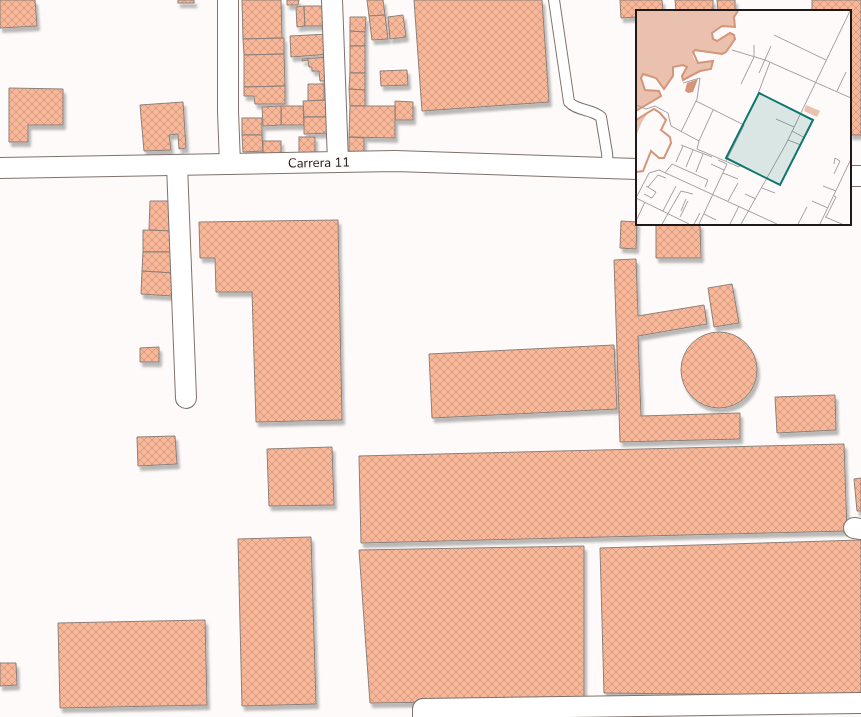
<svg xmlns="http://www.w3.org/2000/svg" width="861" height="717" font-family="'Nunito Sans',sans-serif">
  <defs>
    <pattern id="building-cross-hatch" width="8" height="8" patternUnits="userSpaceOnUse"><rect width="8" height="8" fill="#f8b798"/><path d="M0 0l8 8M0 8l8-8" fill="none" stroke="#d49d82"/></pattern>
    <filter id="shadow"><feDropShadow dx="2.5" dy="4.5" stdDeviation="1" flood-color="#0004"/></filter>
  </defs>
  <rect width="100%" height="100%" fill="#fdfaf9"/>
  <g fill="url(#building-cross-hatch)" stroke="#8d807a" filter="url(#shadow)">
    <path d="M0 0H35L37 26 0 28Z"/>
    <rect x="178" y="0" width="16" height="3"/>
    <path d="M242 0H281L282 38 243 39Z"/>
    <path d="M287 0H299L298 5H287Z"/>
    <path d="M367 0H383L385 15 369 16Z"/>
    <path d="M414 0H542L549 102 422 111Z"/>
    <path d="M620 0H662L663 11H637V17L621 18Z"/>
    <path d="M675 0H713V11H676Z"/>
    <path d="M717 0H735V11H718Z"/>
    <path d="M812 0H861V135H850V11H812Z"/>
    <path d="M304 6 305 26 297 27 296 7Z"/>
    <path d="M304 6H330L331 26H305Z"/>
    <path d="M385 15 388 39 372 40 369 16Z"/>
    <path d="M403 15 406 37 390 39 388 17Z"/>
    <path d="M350 17H366L365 32 350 31Z"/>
    <path d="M350 31 365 32V46H350Z"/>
    <path d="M328 34 330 54 291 57 290 36Z"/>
    <path d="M284 38V54L244 55 243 39Z"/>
    <rect x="350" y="46" width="15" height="27"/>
    <path d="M284 54 285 86 244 87V55Z"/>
    <path d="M329 57 331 80 320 81 319 71H312V67H309L308 60 302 61V59Z"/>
    <path d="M407 70 408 85 381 86 380 71Z"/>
    <path d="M350 73H365V90L349 89Z"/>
    <path d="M308 84H324V100L308 101Z"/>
    <path d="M285 86V104H255L254 96H244V87Z"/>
    <path d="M9 88 63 89V125H28V142H9Z"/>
    <path d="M349 89 365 90V106H350Z"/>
    <path d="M328 100V117H304L303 101Z"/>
    <path d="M395 101 413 102V120H395Z"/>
    <path d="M183 102 186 148 179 149 178 134 169 135 171 150 144 151 140 105Z"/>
    <path d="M281 106H303L304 125H281Z"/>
    <path d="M281 106V125L263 126 262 107Z"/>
    <path d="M350 106H395V138L349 137Z"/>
    <path d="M304 117H328L329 133 304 134Z"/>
    <rect x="242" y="118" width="20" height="17"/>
    <path d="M242 135H262L263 151 243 152Z"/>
    <rect x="299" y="137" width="16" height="19"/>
    <path d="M349 137 364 138V155L349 154Z"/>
    <rect x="263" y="141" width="18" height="14"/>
    <path d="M150 201H173L172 231 149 230Z"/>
    <path d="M338 220 342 420 256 422 252 292H216L215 258H200L199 222Z"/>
    <path d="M621 221 637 222 636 249 620 248Z"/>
    <path d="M656 224H700L701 258H656Z"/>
    <path d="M143 230 174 231V252H143Z"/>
    <path d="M143 252H174L173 273 142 271Z"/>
    <path d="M636 259 638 316 704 305 707 324 638 336 641 416 740 413V439L620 442 614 260Z"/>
    <path d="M142 271 173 273 172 296 141 294Z"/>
    <path d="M732 284 739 323 714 327 708 288Z"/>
    <circle cx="719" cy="370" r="38"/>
    <path d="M614 345 617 409 432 418 429 354Z"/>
    <path d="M159 347V362H140V348Z"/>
    <path d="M835 395 836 430 777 433 775 397Z"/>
    <path d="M175 436 177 464 138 466 137 437Z"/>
    <path d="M844 444 847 531 361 543 359 456Z"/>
    <path d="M332 447 334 505 269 506 267 449Z"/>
    <path d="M861 478V511H857L854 479Z"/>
    <path d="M311 537 316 704 242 706 238 539Z"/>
    <path d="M861 540V696L604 693 600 548Z"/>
    <path d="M584 546V700L370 703 359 550Z"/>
    <path d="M205 620 207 705 60 708 58 623Z"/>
    <path d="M0 663H16L17 685 0 686Z"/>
  </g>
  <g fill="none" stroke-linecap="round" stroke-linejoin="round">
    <g stroke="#7f726c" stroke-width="12">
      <path id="service" d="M554 0 569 102C577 111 592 109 601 117L607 153 608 168"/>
    </g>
    <g stroke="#7f726c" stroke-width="22">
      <g id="minor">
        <path d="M228 0V111L230 164"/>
        <path d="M332 0 338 162"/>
        <path d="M177 165 186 398"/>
        <path d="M0 168 395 161 637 169"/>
        <path d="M850 176H861"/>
        <path d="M854 528 861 529"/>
        <path d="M423 717V709L861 703"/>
      </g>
    </g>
    <use href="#service" stroke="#fff" stroke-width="10"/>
    <use href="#minor" stroke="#fff" stroke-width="20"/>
  </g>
  <g text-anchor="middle" stroke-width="4" stroke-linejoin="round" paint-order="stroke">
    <g font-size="13" fill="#1f1a18" stroke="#fdfaf9">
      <text transform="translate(319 162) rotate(-1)" y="5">Carrera 11</text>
    </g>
  </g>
  <g transform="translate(636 10)">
    <rect width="215" height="215" fill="#fdfaf9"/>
    <path d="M0 1H102L98 7 99 17 86 16 76 23 77 29 81 31 94 23 98 25 99 29 88 44 58 41 57 47 61 52 77 51 75 59 64 61 47 70 46 66 51 57 47 55 37 57V66L28 79 20 68 7 64 5 68 9 80 23 81 25 86 0 101ZM13 101 6 112 0 126V110Z" fill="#eac1ae"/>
    <path d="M170 95 184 101 181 107 168 101Z" fill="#eac1ae"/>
    <path d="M62 69 57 82 52 83 49 81 51 73Z" fill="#d59578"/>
    <path fill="none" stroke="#d59578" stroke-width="2" d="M0 101 25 86 23 81 9 80 5 68 7 64 20 68 28 79 37 66V57L47 55 51 57 46 66 47 70 64 61 75 59 77 51 62 53 57 42 59 40 86 44 90 42 99 29 98 25 94 23 81 31 77 29 76 23 86 16 99 17 98 7 102 1M0 110 18 99 24 103 30 110 25 120 34 127 35 133 28 148H23L15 141 7 161 0 162"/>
    <path fill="none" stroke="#a4a09f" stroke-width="1" d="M138 25 190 50M96 40 129 50 215 88M123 63 135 36M105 74 118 47V35M201 81 210 62M122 84 134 52M60 91 108 115 90 151M0 95 10 99 19 96 32 103 35 116 63 131 61 139 103 157 105 154M140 109 158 117M156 121 169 128M45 122 61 89 64 68 47 73M152 130 165 135M63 131 77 100M45 135 76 147M40 152 47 136M75 154 88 160M198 154 199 148 204 151 198 164M50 157 57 140M60 162 67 144M29 163 36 154 72 170 69 177M87 163 102 169M187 176 200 181M12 177 22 165 30 168M126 178 139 183M8 184 16 188 20 182 10 176M109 184 120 189M0 188 13 163 23 160 141 214M0 188 53 214M92 191 102 173M176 191 192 198M27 201 40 176M45 201 50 189M68 204 80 210M44 207 52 191M189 207 206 214M190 207 200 187 198 186M0 211 9 192M26 214 45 181 57 184M58 214 64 203M63 214 91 154 82 150M94 214 103 196M105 214 150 134 214 1M162 214 171 197M184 214 215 149"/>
    <path fill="#0f766e" fill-opacity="0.15" stroke="#0f766e" stroke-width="2" d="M123 83 177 110 144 175 90 148Z"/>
    <rect width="215" height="215" fill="none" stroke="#1f1a18" stroke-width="2"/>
  </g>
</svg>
